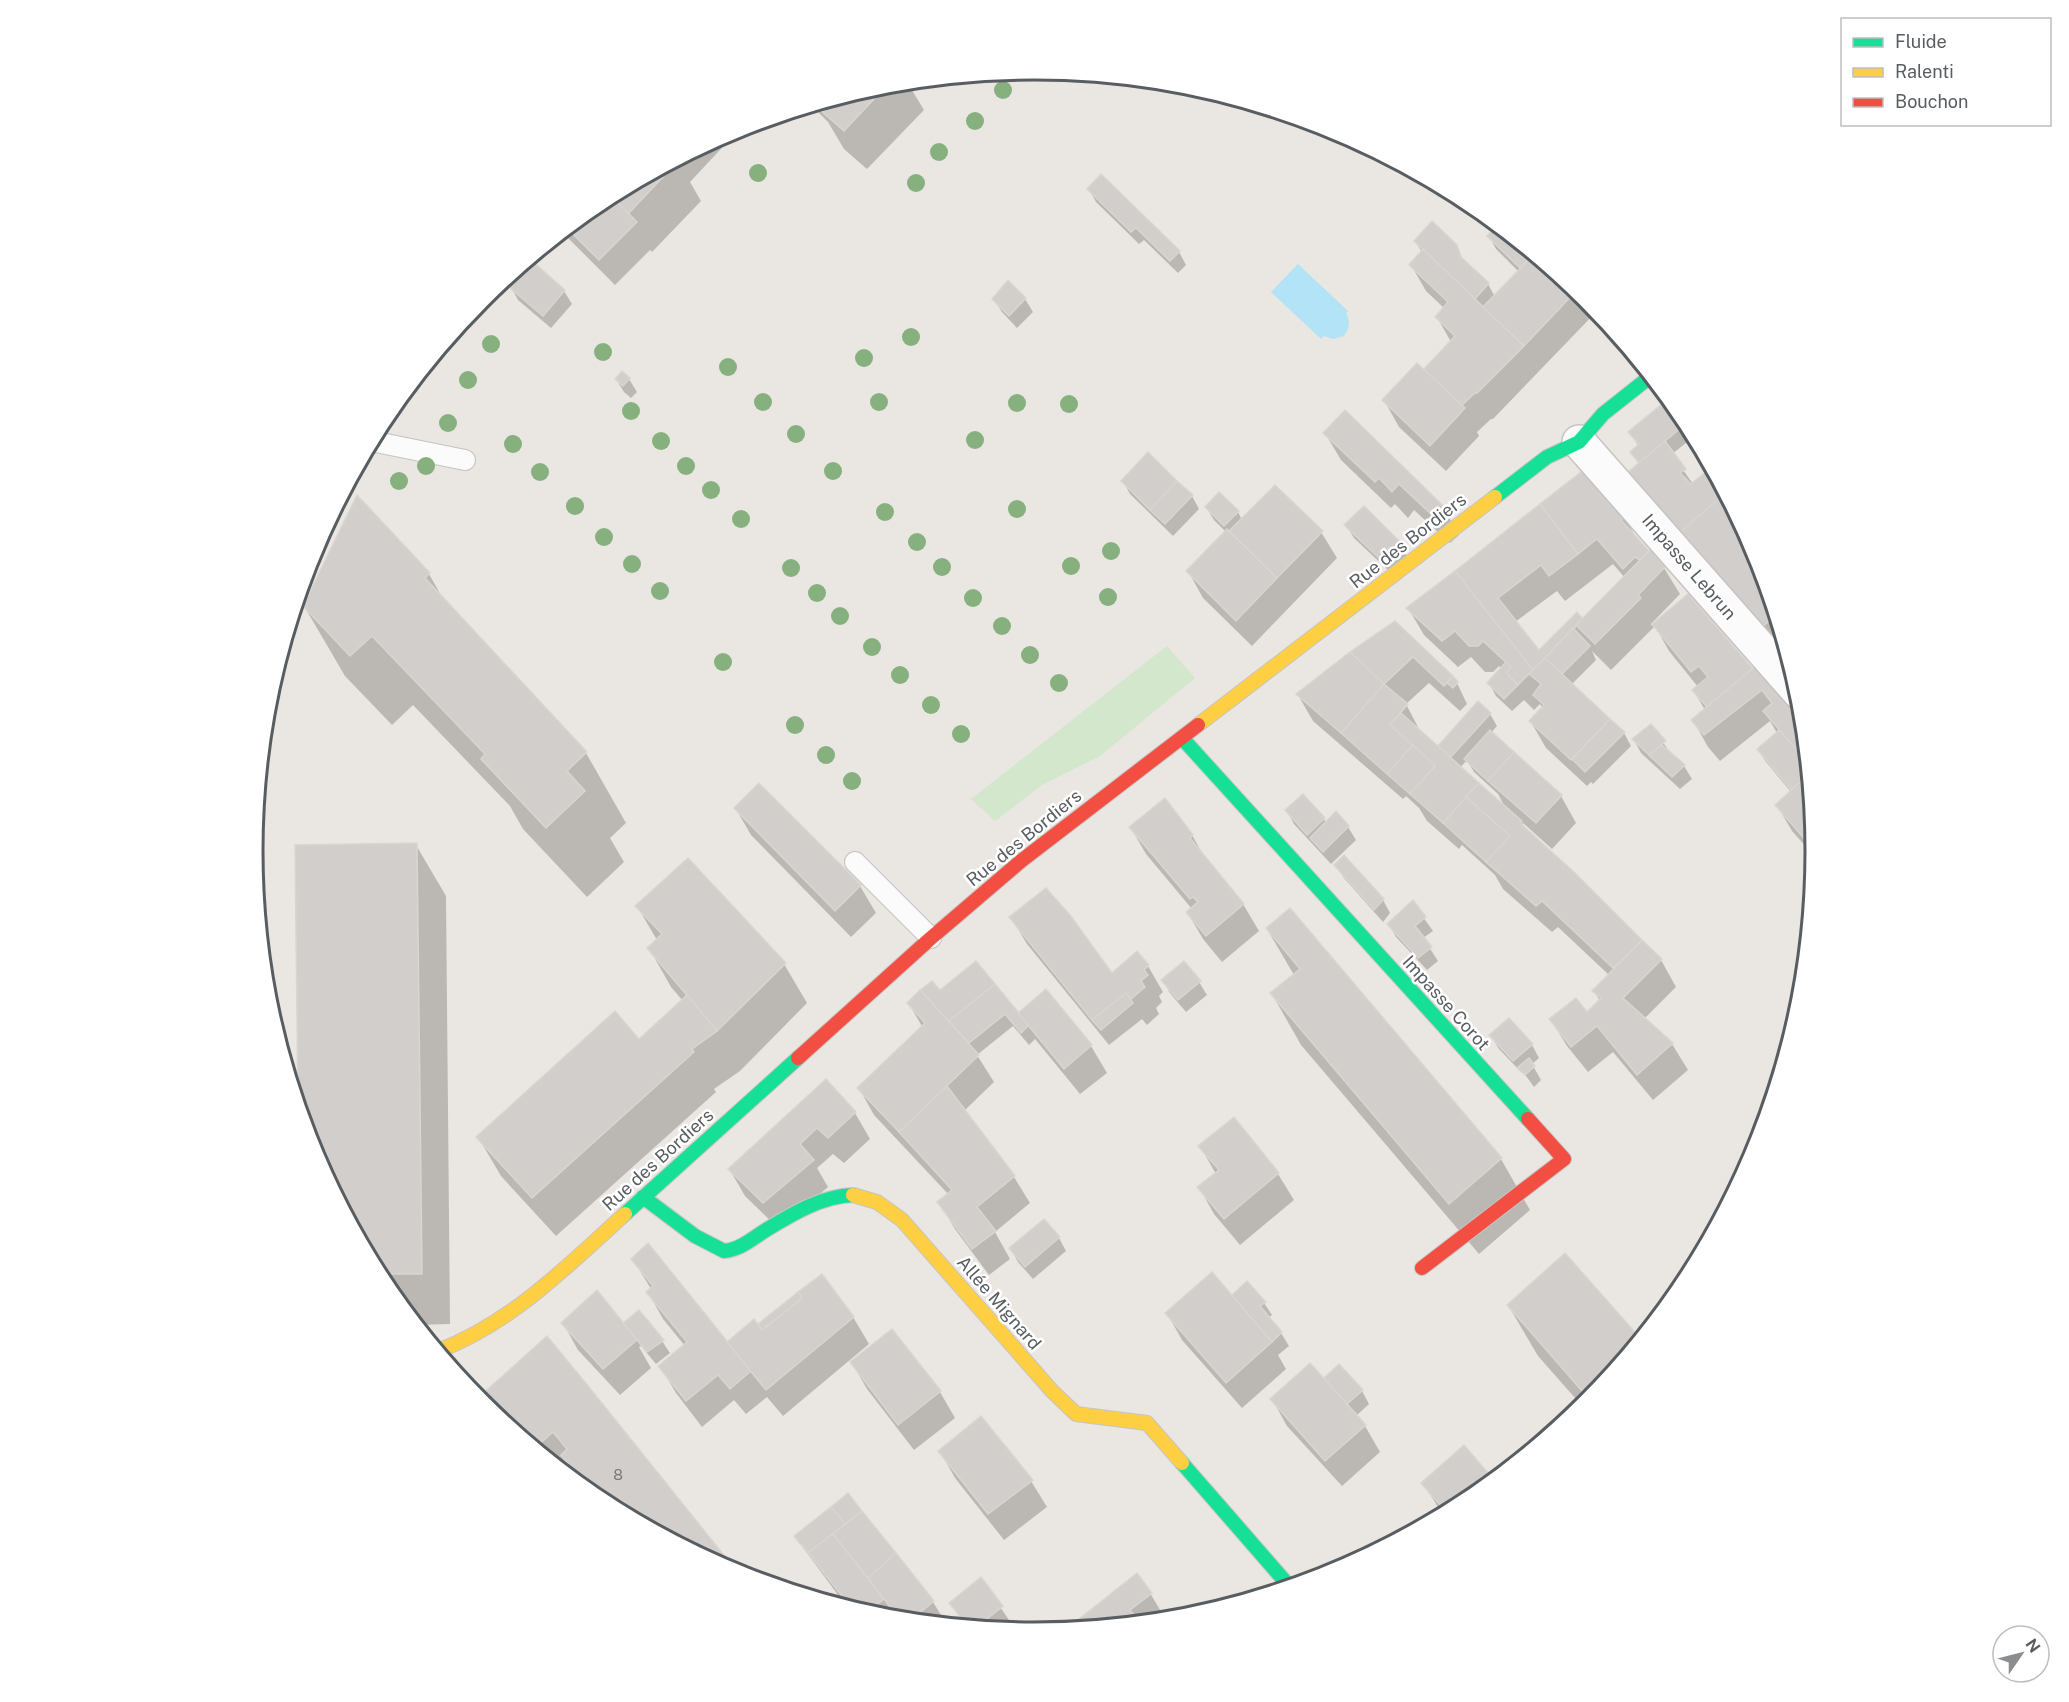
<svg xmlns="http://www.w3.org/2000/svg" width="2069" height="1702" font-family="'Public Sans',sans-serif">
  <rect width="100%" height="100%" fill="#eae6e2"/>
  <path fill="#d2e7cb" d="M1167 646 1195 678 1100 756 1042 785 995 821 971 799Z"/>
  <path fill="#b3e3f6" d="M1298 264 1348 311 1346 313C1351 321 1349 329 1344 336L1333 339 1324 336 1321 339 1271 292Z"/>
  <g fill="#0003" fill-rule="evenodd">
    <path d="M907 82 924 110 867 169 844 149 828 122 811 105 882 84Z"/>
    <path d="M730 131 733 136 690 182 701 201 652 252 650 250 615 285 564 234 563 231 600 201Z"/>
    <path d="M1089 189 1179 252 1186 265 1178 273 1144 240 1139 244 1096 202Z"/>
    <path d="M1499 226 1588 298 1597 311 1493 419H1491L1477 432 1479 436 1446 471 1399 427 1384 400 1424 371 1451 342 1437 317 1444 308 1426 291 1411 265 1422 252 1415 241 1456 246 1465 263 1488 284 1495 297 1519 272 1496 249 1489 236Z"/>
    <path d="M511 287 564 291 572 304 551 328 518 300Z"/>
    <path d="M994 299H1025L1033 312 1017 328 1002 312Z"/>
    <path d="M622 373 629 379 637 392 631 398 624 392 616 379Z"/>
    <path d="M1670 399 1685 417 1695 436 1672 454 1693 484 1713 469 1757 552 1786 646 1778 653 1639 465 1632 452 1639 447 1630 432Z"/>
    <path d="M1345 412 1444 509 1459 535 1450 543 1414 510 1408 518 1395 504 1391 508 1341 460 1325 433Z"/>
    <path d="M1123 481 1192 496 1199 509 1173 536 1130 494Z"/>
    <path d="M357 497 429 574 446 604 586 753 626 823 610 838 624 862 587 897 523 829 510 806 413 705 392 725 345 676 304 606Z"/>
    <path d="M1206 507 1238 512 1242 520 1321 532 1337 558 1252 646 1203 598 1188 571 1226 532 1214 520Z"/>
    <path d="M1624 516 1639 543 1664 568 1680 594 1651 624 1652 626 1688 596 1752 671 1758 666 1803 718 1816 858 1792 831 1777 805 1791 792 1766 762 1758 750 1777 733 1770 721 1720 761 1708 747 1693 720 1705 710 1694 691 1698 687 1669 651 1655 626 1611 670 1592 651 1596 660 1571 685 1624 733 1631 746 1593 784 1591 782 1587 786 1546 748 1531 722 1543 709 1540 704 1534 710 1524 700 1512 711 1496 696 1489 683 1502 669 1499 666 1493 672H1485L1471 657 1458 667 1424 635 1408 608ZM1613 564 1625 578 1583 621 1539 652 1515 622 1557 591 1565 601Z"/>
    <path d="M1346 525 1400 544 1407 556 1389 571 1354 538Z"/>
    <path d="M1395 623 1457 683 1467 704 1460 711 1429 683 1406 704 1421 733 1438 748 1478 703 1490 714 1497 726 1491 733 1561 796 1576 823 1552 849 1522 822 1526 831 1574 874 1661 960 1676 987 1644 1019 1672 1044 1688 1070 1653 1100 1613 1052 1588 1072 1567 1046 1551 1020 1587 1014 1600 1001 1594 991 1609 975 1558 927 1552 932 1503 889 1495 875 1462 845 1459 849 1427 821 1419 808 1406 796 1403 799 1313 721 1298 695ZM1467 760 1474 772 1498 794 1505 807 1460 768Z"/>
    <path d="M1651 726 1672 755 1684 766 1692 779 1680 789 1641 753 1634 740Z"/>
    <path d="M759 785 860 886 876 913 851 937 751 835 736 809Z"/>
    <path d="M1287 811 1324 819 1326 823 1348 827 1356 840 1331 864 1294 824Z"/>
    <path d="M1131 828 1192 835 1206 860 1243 904 1259 931 1222 962 1203 939 1188 913 1192 909 1146 854Z"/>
    <path d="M416 845 446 896 450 1324 417 1325 384 1285 312 1150 299 1107 296 846Z"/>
    <path d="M1336 865 1383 900 1390 913 1383 922 1344 878Z"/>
    <path d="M1413 903 1433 931 1423 938 1438 961 1427 970 1396 937 1389 924Z"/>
    <path d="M637 906 784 964 807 1003 740 1071 714 1089 716 1092 556 1236 501 1176 478 1137 639 1041 683 1001 671 987 649 948 657 940Z"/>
    <path d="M1011 917 1112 975 1148 966 1163 992 1159 996 1162 1002 1156 1008 1159 1014 1147 1025 1142 1019 1109 1045 1027 944Z"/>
    <path d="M1267 929 1501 1159 1530 1210 1479 1254 1301 1045 1272 994 1294 975Z"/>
    <path d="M1163 980 1199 982 1207 995 1186 1012 1170 993Z"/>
    <path d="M932 983 940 993 1018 1015 1046 991 1091 1046 1107 1073 1080 1094 1035 1039 1029 1045 1013 1026 977 1055 994 1082 964 1111 1014 1177 1030 1203 995 1232 1010 1259 989 1275 955 1229 939 1202 949 1195 874 1115 859 1088 923 1028 909 1004Z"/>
    <path d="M1491 1036 1532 1045 1539 1058 1532 1064 1541 1080 1534 1087 1523 1072 1522 1073 1499 1049Z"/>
    <path d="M825 1081 855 1113 870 1139 844 1163 833 1154 817 1168 828 1187 779 1229 745 1196 730 1170Z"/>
    <path d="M1234 1119 1278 1174 1294 1200 1240 1245 1214 1214 1199 1187 1216 1174 1200 1146Z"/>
    <path d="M1059 1238 1066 1251 1033 1279 1018 1262 1011 1249Z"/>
    <path d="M633 1259 727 1344 757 1326 798 1295 853 1317 869 1344 783 1416 767 1397 746 1414 734 1400 702 1427 676 1393 660 1366 685 1346 663 1319 648 1292 651 1289Z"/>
    <path d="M1234 1295 1264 1303 1272 1315 1268 1318 1281 1333 1289 1346 1278 1355 1286 1369 1242 1408 1182 1340 1167 1313 1237 1301Z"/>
    <path d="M1508 1305 1640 1340 1583 1407 1538 1356Z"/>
    <path d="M563 1323 623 1325 662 1341 670 1353 656 1364 641 1346 639 1347 651 1368 620 1395 578 1350Z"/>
    <path d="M547 1338 736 1574 600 1501 579 1484 573 1474 570 1477 478 1400Z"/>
    <path d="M852 1363 940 1392 955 1418 914 1450 867 1389Z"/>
    <path d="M1339 1366 1362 1391 1369 1404 1356 1416 1365 1426 1380 1452 1342 1486 1287 1426 1272 1399 1324 1380Z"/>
    <path d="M1464 1447 1493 1481 1469 1501 1443 1515 1423 1483Z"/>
    <path d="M940 1451 1031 1481 1047 1507 1004 1540 955 1478Z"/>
    <path d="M848 1496 933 1602 941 1615 931 1623 899 1620 890 1608 888 1609 894 1619 882 1618 847 1607 804 1549 796 1536Z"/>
    <path d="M981 1579 1009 1620 998 1629 966 1626 951 1603Z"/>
    <path d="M1150 1593 1166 1620 1084 1628 1080 1620Z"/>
  </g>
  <g fill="#d1cecc" stroke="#d9d5d1" stroke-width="1.5">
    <path d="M889 83 844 131 819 109 825 103 824 102Z"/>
    <path d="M678 159 679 160 628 214 610 195Z"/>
    <path d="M1101 174 1180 251 1170 261 1136 228 1131 232 1087 189Z"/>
    <path d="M610 195 637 222 599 260 567 228 600 201Z"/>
    <path d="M1432 221 1457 245 1461 257 1489 283 1475 299 1414 241Z"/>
    <path d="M1498 225 1534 254 1530 258 1496 226Z"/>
    <path d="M1496 226 1530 258 1520 268 1487 236Z"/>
    <path d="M1423 249 1524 346 1477 393H1475L1462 405 1424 369 1455 336 1435 317 1448 302 1409 265Z"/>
    <path d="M1534 254 1577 290 1524 346 1483 307Z"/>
    <path d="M531 260 565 290 543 316 509 287Z"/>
    <path d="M1008 280 1026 298 1009 316 992 299Z"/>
    <path d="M1417 363 1465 408 1430 446 1382 400Z"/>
    <path d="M622 371 630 378 623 386 615 379Z"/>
    <path d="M1669 398 1688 422 1639 463 1630 452 1639 444 1628 432Z"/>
    <path d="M1345 410 1429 492 1445 508 1434 517 1399 484 1392 492 1379 478 1375 482 1323 433Z"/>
    <path d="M1665 441 1686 469 1680 473 1691 484 1712 467 1726 493 1679 533 1627 473Z"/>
    <path d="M1148 452 1177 481 1150 510 1121 481Z"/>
    <path d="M1585 469 1626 515 1621 520 1649 551 1640 560 1635 557 1623 569 1597 539 1578 554 1540 504Z"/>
    <path d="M1177 481 1193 495 1165 524 1150 510Z"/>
    <path d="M1275 485 1323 531 1277 578 1229 531Z"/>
    <path d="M1219 492 1239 511 1224 526 1205 507Z"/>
    <path d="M1726 493 1740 521 1734 526 1747 541 1750 539 1757 552 1776 615 1762 627 1679 533Z"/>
    <path d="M357 495 430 573 425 578 587 752 567 771 585 791 546 828 481 759 485 754 372 636 350 656 303 606Z"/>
    <path d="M1540 504 1578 554 1549 576 1541 565 1498 598 1539 650 1577 612 1583 619 1533 670 1455 571Z"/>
    <path d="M1364 506 1401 543 1380 559 1344 525Z"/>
    <path d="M1227 529 1277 578 1236 621 1186 571Z"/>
    <path d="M1651 549 1665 567 1638 595 1641 598 1595 644 1576 625Z"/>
    <path d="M1455 571 1533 670 1518 685 1506 673 1511 667 1483 641 1478 646H1469L1455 631 1442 641 1406 608Z"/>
    <path d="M1688 594 1753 669 1707 707 1692 690 1708 677 1699 666 1691 672 1652 624Z"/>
    <path d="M1395 621 1453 676 1444 686 1413 657 1384 684 1350 652Z"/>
    <path d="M1573 628 1590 646 1562 674 1545 658Z"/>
    <path d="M1350 652 1384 684 1341 733 1296 694Z"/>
    <path d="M1545 658 1610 719 1571 760 1529 721 1544 705 1533 695 1541 684 1529 674Z"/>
    <path d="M1506 662 1511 667 1506 673 1518 685 1504 699 1487 683Z"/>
    <path d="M1758 664 1803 715 1807 762 1763 711 1772 703 1762 690 1704 735 1691 720Z"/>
    <path d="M1453 676 1458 682 1453 688 1447 683Z"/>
    <path d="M1384 684 1408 704 1390 725 1413 745 1387 774 1341 733Z"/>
    <path d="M1478 701 1491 713 1450 758 1438 746Z"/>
    <path d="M1401 713 1479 783 1443 823 1410 794 1435 766 1390 725Z"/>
    <path d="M1610 719 1625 732 1585 772 1572 759Z"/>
    <path d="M1651 724 1666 741 1649 755 1632 739Z"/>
    <path d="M1490 730 1514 752 1488 781 1464 759Z"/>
    <path d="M1779 730 1808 762 1809 774 1791 790 1757 749Z"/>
    <path d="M1413 745 1435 766 1410 794 1387 774Z"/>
    <path d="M1662 745 1685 765 1672 777 1649 755Z"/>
    <path d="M1514 752 1562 795 1536 823 1488 781Z"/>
    <path d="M1809 774 1816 851V852L1775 805Z"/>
    <path d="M759 783 861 885 835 911 734 808Z"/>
    <path d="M1479 783 1522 821 1520 823 1575 873 1642 940 1613 968 1542 901 1536 906 1486 862 1510 836 1466 797Z"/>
    <path d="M1303 794 1325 818 1307 835 1285 810Z"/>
    <path d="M1466 797 1510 836 1486 862 1443 823Z"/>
    <path d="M1165 798 1193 835 1190 838 1244 904 1206 936 1186 912 1198 902 1193 897 1190 899 1129 827Z"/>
    <path d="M1336 811 1349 826 1323 852 1310 838Z"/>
    <path d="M417 843 422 1274H378L312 1150 298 1103 295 845Z"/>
    <path d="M1344 855 1384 899 1374 910 1334 865Z"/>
    <path d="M688 858 786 963 717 1031 647 948 662 934 635 906Z"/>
    <path d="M1046 888 1070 915 1112 973 1137 951 1149 965 1144 970 1148 975 1141 981 1145 987 1131 999 1126 993 1092 1020 1009 917Z"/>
    <path d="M1413 900 1426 917 1415 926 1432 947 1418 958 1387 924Z"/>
    <path d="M1290 908 1502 1158 1449 1204 1270 993 1300 969 1266 928Z"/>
    <path d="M1642 940 1662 959 1623 998 1673 1043 1637 1075 1597 1026 1571 1047 1549 1019 1576 998 1587 1012 1601 998 1592 991Z"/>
    <path d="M976 961 995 984 949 1021 920 990 932 981 940 990Z"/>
    <path d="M1184 961 1201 981 1178 1000 1161 980Z"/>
    <path d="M995 984 1029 1025 1021 1033 1005 1014 969 1043 949 1021Z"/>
    <path d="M1046 989 1092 1045 1064 1069 1018 1013Z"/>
    <path d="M920 990 979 1055 899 1132 857 1088 925 1023 907 1003Z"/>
    <path d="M1126 993 1133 1003 1101 1030 1092 1020Z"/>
    <path d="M687 995 717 1031 692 1049 694 1052 532 1198 476 1137 615 1011 639 1039Z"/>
    <path d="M1509 1018 1533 1044 1513 1061 1489 1035Z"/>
    <path d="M1529 1058 1535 1066 1525 1075 1518 1067Z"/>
    <path d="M826 1079 856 1112 828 1138 817 1128 800 1144 814 1160 763 1203 728 1169Z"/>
    <path d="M947 1086 1015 1176 977 1207 996 1231 972 1249 937 1202 952 1190 899 1132Z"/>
    <path d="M1234 1117 1279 1173 1224 1219 1197 1187 1219 1170 1198 1146Z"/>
    <path d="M1044 1219 1060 1237 1025 1267 1009 1248Z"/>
    <path d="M648 1243 751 1371 730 1389 718 1375 686 1401 658 1366 687 1342 646 1292 653 1286 631 1259Z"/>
    <path d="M1565 1253 1641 1339 1590 1400 1507 1305Z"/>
    <path d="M1212 1272 1272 1342 1226 1383 1165 1313Z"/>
    <path d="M822 1274 854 1317 766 1390 727 1342 754 1319 762 1330 802 1298 798 1292Z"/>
    <path d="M1247 1281 1266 1302 1260 1306 1282 1332 1272 1342 1232 1295Z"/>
    <path d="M597 1290 637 1340 603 1369 561 1323Z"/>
    <path d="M798 1292 802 1298 762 1330 758 1324Z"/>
    <path d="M639 1310 664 1340 647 1352 623 1323Z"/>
    <path d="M892 1329 941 1391 898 1425 850 1362Z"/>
    <path d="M547 1336 589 1387 739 1574 600 1501 593 1496 561 1455 567 1449 553 1432 535 1448 477 1399Z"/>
    <path d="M1310 1363 1366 1425 1325 1461 1270 1399Z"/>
    <path d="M1339 1364 1363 1390 1347 1404 1324 1378Z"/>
    <path d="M981 1416 1033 1480 988 1514 938 1451Z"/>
    <path d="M1464 1445 1494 1480 1469 1501 1447 1513 1421 1483Z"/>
    <path d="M848 1493 862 1511 845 1524 831 1507Z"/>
    <path d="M831 1507 845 1524 808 1553 794 1536Z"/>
    <path d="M862 1511 896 1553 868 1578 833 1534Z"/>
    <path d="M833 1534 884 1599 867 1613 852 1609 808 1553Z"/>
    <path d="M896 1553 934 1601 910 1621 900 1620 868 1578Z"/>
    <path d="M1137 1573 1152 1593 1130 1610 1140 1623 1084 1628 1078 1620Z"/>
    <path d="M981 1577 1003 1606 977 1627 968 1626 949 1603Z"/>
  </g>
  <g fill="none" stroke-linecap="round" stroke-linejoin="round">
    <g stroke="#c5c3c3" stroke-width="22">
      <g id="lane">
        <path d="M371 441 465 460"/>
        <path d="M855 862 931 938"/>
      </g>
    </g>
    <g stroke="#c5c3c3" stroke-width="36">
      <path id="street" d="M1579 442 1799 692"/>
    </g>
    <g stroke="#c5c5c5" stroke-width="16">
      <g id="fast">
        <path d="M1495 497 1547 457 1579 442 1603 414 1651 376"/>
        <path d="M1182 738 1528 1119"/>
        <path d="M643 1197 695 1236 724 1251C740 1250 753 1238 766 1230 792 1214 822 1196 853 1195"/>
        <path d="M625 1214 798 1058"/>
        <path d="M1182 1463 1290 1587"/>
      </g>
    </g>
    <g stroke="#c5c5c5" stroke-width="16">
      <g id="slow">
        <path d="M1198 725 1495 497"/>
        <path d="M853 1195 877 1202 902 1220 1052 1391 1076 1414 1147 1423 1182 1463"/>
        <path d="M438 1351C512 1323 567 1266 625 1214"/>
      </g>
    </g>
    <g stroke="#c5c5c5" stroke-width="16">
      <g id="jam">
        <path d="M798 1058 931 938 1021 861 1198 725"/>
        <path d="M1422 1268 1564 1159 1528 1119"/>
      </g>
    </g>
    <use href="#lane" stroke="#fcfbfb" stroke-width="20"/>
    <use href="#street" stroke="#fcfbfb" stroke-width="33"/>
    <use href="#fast" stroke="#16e098" stroke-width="14"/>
    <use href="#slow" stroke="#ffcf43" stroke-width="14"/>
    <use href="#jam" stroke="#f24e42" stroke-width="14"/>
  </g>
  <g fill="#87b07f">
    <circle cx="1003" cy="90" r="9"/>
    <circle cx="975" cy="121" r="9"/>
    <circle cx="939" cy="152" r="9"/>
    <circle cx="758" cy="173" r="9"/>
    <circle cx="916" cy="183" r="9"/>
    <circle cx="911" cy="337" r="9"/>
    <circle cx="491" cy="344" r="9"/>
    <circle cx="603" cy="352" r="9"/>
    <circle cx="864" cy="358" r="9"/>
    <circle cx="728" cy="367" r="9"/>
    <circle cx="468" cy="380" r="9"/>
    <circle cx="763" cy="402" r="9"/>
    <circle cx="879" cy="402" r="9"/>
    <circle cx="1017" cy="403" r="9"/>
    <circle cx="1069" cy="404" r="9"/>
    <circle cx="631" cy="411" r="9"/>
    <circle cx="448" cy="423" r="9"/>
    <circle cx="796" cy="434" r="9"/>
    <circle cx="975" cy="440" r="9"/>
    <circle cx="661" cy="441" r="9"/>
    <circle cx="513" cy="444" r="9"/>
    <circle cx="426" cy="466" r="9"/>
    <circle cx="686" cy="466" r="9"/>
    <circle cx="833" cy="471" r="9"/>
    <circle cx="540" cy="472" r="9"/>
    <circle cx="399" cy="481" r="9"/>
    <circle cx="711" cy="490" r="9"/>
    <circle cx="575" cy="506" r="9"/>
    <circle cx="1017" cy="509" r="9"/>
    <circle cx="885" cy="512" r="9"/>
    <circle cx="741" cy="519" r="9"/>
    <circle cx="604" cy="537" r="9"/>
    <circle cx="917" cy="542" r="9"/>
    <circle cx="1111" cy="551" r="9"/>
    <circle cx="632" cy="564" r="9"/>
    <circle cx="1071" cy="566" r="9"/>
    <circle cx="942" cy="567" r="9"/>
    <circle cx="791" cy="568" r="9"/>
    <circle cx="660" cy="591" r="9"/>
    <circle cx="817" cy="593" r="9"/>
    <circle cx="1108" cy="597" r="9"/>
    <circle cx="973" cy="598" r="9"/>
    <circle cx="840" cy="616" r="9"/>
    <circle cx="1002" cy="626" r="9"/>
    <circle cx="872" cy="647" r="9"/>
    <circle cx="1030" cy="655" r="9"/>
    <circle cx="723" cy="662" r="9"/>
    <circle cx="900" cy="675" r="9"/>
    <circle cx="1059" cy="683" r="9"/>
    <circle cx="931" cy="705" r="9"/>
    <circle cx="795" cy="725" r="9"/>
    <circle cx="961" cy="734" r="9"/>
    <circle cx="826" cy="755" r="9"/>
    <circle cx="852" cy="781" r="9"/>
  </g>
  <g text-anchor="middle" stroke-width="5" stroke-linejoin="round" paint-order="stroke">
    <g font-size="15" fill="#787a7d">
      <text x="618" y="1480">8</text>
    </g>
    <g font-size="18" fill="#585d61" stroke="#fff">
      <text transform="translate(1408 541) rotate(-38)" y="6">Rue des Bordiers</text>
      <text transform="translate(1689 567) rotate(49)" y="6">Impasse Lebrun</text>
      <text transform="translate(1024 838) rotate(-39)" y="6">Rue des Bordiers</text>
      <text transform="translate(1446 1003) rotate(48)" y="6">Impasse Corot</text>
      <text transform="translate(658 1160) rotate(-42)" y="6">Rue des Bordiers</text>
      <text transform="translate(999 1303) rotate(49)" y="6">Allée Mignard</text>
    </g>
  </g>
  <path d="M0 0H2069V1702H0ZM263 851a771 771 0 1 1 1542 0a771 771 0 1 1-1542 0Z" fill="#fff" fill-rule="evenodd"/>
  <path fill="none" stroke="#585d61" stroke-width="3" d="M263 851a771 771 0 1 1 1542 0a771 771 0 1 1-1542 0Z"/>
  <rect x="1841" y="18" width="210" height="108" fill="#ffffff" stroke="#bcbec0" stroke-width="1.5"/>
  <rect x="1853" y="38" width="30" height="9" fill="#16e098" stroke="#bcbec0" stroke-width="1.5"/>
  <text x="1895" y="48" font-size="18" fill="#585d61">Fluide</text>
  <rect x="1853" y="68" width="30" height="9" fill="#ffcf43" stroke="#bcbec0" stroke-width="1.5"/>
  <text x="1895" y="78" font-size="18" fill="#585d61">Ralenti</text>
  <rect x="1853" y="98" width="30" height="9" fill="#f24e42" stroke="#bcbec0" stroke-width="1.5"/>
  <text x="1895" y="108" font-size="18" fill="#585d61">Bouchon</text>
  <g transform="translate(2021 1654) rotate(55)"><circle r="28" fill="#ffffff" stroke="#bcbec0" stroke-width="1.5"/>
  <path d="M0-4.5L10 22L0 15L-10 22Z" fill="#8b8d8e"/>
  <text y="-9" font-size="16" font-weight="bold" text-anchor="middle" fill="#585d61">N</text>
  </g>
</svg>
